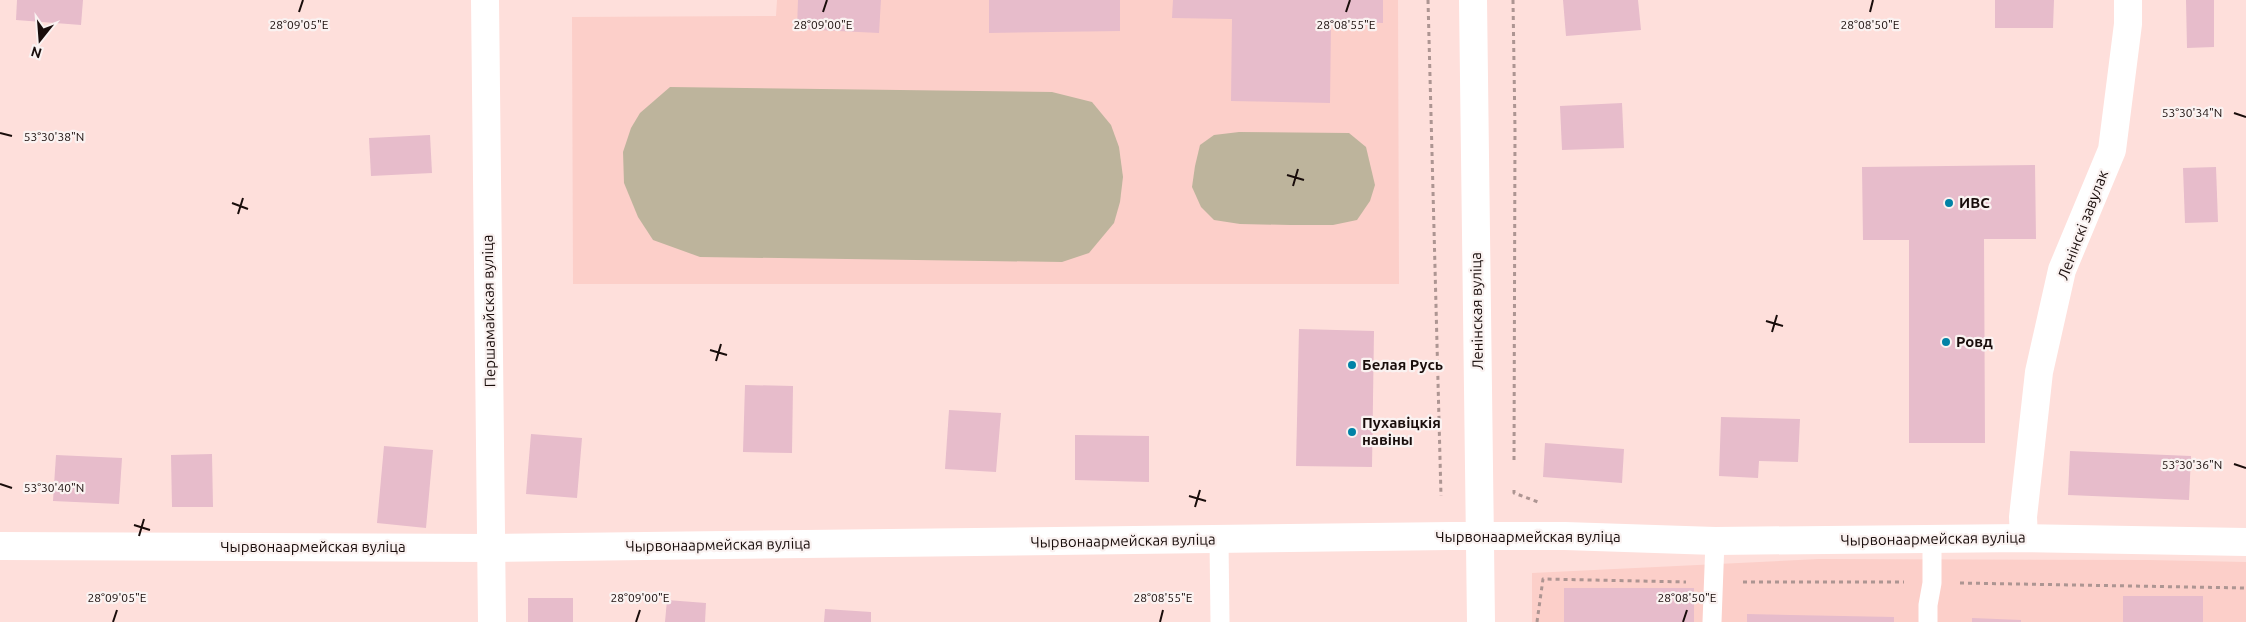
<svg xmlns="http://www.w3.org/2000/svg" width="2246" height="622" font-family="Ubuntu,sans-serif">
  <rect width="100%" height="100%" fill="#fedfdb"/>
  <g fill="#fccfc9">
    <path d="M777 0H1398L1399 284H573L572 17 776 16Z"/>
    <path d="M1819 559 2149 560 2246 562V622H1532V573Z"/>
  </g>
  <g fill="#bdb49c">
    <path d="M670 87 1052 92 1092 102 1111 125 1119 147 1123 177 1120 202 1114 223 1089 253 1062 262 700 257 653 240 638 217 624 183 623 152 631 128 640 113Z"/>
    <path d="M1239 132 1349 133 1366 147 1375 185 1370 201 1357 220 1333 225H1290L1240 224 1214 220 1201 207 1192 187 1195 166 1200 145 1214 135Z"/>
  </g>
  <g fill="#e7bccb">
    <path d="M17 0H83L81 25 16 20Z"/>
    <path d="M798 0H881L879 33 797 29Z"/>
    <path d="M989 0H1120V31L989 33Z"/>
    <path d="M1173 0H1383V23L1331 22 1330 103 1231 101 1232 19 1172 18Z"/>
    <path d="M1563 0H1638L1641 30 1566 36Z"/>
    <path d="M1995 0H2054L2053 28H1995Z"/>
    <path d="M2186 0H2214V47L2187 48Z"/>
    <path d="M1622 103 1624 148 1562 150 1560 106Z"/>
    <path d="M430 135 432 173 371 176 369 138Z"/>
    <path d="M2035 165 2036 239H1984L1985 443H1909V240H1863L1862 167Z"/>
    <path d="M2216 167 2218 222 2185 223 2183 168Z"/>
    <path d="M1299 329 1374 331 1372 467 1296 466Z"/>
    <path d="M745 385 793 386 792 453 743 452Z"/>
    <path d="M949 410 1001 413 996 472 945 469Z"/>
    <path d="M1721 417 1800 419 1798 462 1759 461 1758 478 1719 476Z"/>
    <path d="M531 434 582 438 577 498 526 494Z"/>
    <path d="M1075 435 1149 436V482L1075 480Z"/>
    <path d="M1545 443 1624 449 1622 483 1543 477Z"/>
    <path d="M384 446 433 450 426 528 377 523Z"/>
    <path d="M2070 451 2191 456 2189 500 2068 495Z"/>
    <path d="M212 454 213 507H172L171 455Z"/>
    <path d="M56 455 122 458 119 504 53 501Z"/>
    <rect x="1564" y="588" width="130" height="34"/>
    <rect x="2123" y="596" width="80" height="26"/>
    <rect x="528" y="598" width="45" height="24"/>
    <path d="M667 600 706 603 705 622H665Z"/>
    <path d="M825 609 871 612V622H824Z"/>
    <path d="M1747 614 1894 617V622H1747Z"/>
    <path d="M1972 618 2021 620V622H1972Z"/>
  </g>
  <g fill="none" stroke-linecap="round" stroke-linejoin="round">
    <g stroke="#ad9592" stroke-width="3" stroke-dasharray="4 4" stroke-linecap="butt">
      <path d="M1428 0 1441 496"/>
      <path d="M1513 0 1515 130 1514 461"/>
      <path d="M1514 490V493L1538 502"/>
      <path d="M1743 582H1904"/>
      <path d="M1960 583 2246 588"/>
      <path d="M1537 622 1543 579 1686 582"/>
    </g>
    <g stroke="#fff" stroke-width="19">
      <path d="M1219 540 1220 622"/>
      <path d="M1712 622 1715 541"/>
      <path d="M1928 622V605L1932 583V540"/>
    </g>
    <g stroke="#fff" stroke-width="28">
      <path d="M485 0 492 622"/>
      <path d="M1473 0 1481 622"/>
      <path d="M2024 538 2023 517 2039 372 2062 270 2112 150 2128 24V0"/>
      <path d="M0 546 492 548 1450 536H1565L1715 541 2024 538 2246 542"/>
    </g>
  </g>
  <path fill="none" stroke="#190d0b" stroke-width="2" d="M299 12 303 0M823 12 827 0M1346 12 1350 0M1870 12 1873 0M2234 113 2246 117M0 133 12 136M1287 175 1304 180M1293 186 1298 169M232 203 248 209M238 214 243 198M1766 321 1783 326M1772 332 1777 315M710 350 727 355M716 361 721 344M2234 464 2246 468M0 484 12 488M1189 496 1206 501M1195 507 1200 490M134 525 150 530M139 536 144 519M113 622 117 610M636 622 640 610M1160 622 1163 610M1683 622 1687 610"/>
  <g fill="#0182a6" stroke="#faf2f1" stroke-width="2">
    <circle cx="1949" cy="203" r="5"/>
    <circle cx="1946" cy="342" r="5"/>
    <circle cx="1352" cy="365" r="5"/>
    <circle cx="1352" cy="432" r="5"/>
  </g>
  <g text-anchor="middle" stroke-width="4.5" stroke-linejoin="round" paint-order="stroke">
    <g font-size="15" font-weight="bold" fill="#190d0b" stroke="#faf2f1" text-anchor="start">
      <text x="1959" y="208">ИВС</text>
      <text x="1956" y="347">Ровд</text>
      <text x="1362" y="370">Белая Русь</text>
      <text x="1362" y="428">Пухавіцкія<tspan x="1362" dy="17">навіны</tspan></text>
    </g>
    <g font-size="15" fill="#190d0b" stroke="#faf2f1">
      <text transform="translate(2083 225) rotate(-69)" y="5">Ленінскі завулак</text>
      <text transform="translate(489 311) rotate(-91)" y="5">Першамайская вуліца</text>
      <text transform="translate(1477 311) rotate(-91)" y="5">Ленінская вуліца</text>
      <text x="1528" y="542">Чырвонаармейская вуліца</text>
      <text transform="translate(1933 539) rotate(-1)" y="5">Чырвонаармейская вуліца</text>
      <text transform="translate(1123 541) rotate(-1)" y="5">Чырвонаармейская вуліца</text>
      <text transform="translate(718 545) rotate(-1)" y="5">Чырвонаармейская вуліца</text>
      <text x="313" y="552">Чырвонаармейская вуліца</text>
    </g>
  </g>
  <g font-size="12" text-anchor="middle" fill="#190d0b" stroke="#faf2f1" stroke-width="4.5" stroke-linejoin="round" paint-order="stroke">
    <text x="299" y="29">28°09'05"E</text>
    <text x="823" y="29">28°09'00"E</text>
    <text x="1346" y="29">28°08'55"E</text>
    <text x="1870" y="29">28°08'50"E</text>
    <text x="2192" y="117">53°30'34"N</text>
    <text x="54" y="141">53°30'38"N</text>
    <text x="2192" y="469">53°30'36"N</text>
    <text x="54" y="492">53°30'40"N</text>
    <text x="117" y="602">28°09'05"E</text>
    <text x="640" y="602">28°09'00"E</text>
    <text x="1163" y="602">28°08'55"E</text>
    <text x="1687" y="602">28°08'50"E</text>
  </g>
  <g transform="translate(40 40) rotate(197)" stroke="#faf2f1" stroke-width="4" paint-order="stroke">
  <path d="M0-4L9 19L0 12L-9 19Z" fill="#190d0b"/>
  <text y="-8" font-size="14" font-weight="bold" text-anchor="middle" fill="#190d0b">N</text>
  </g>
</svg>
